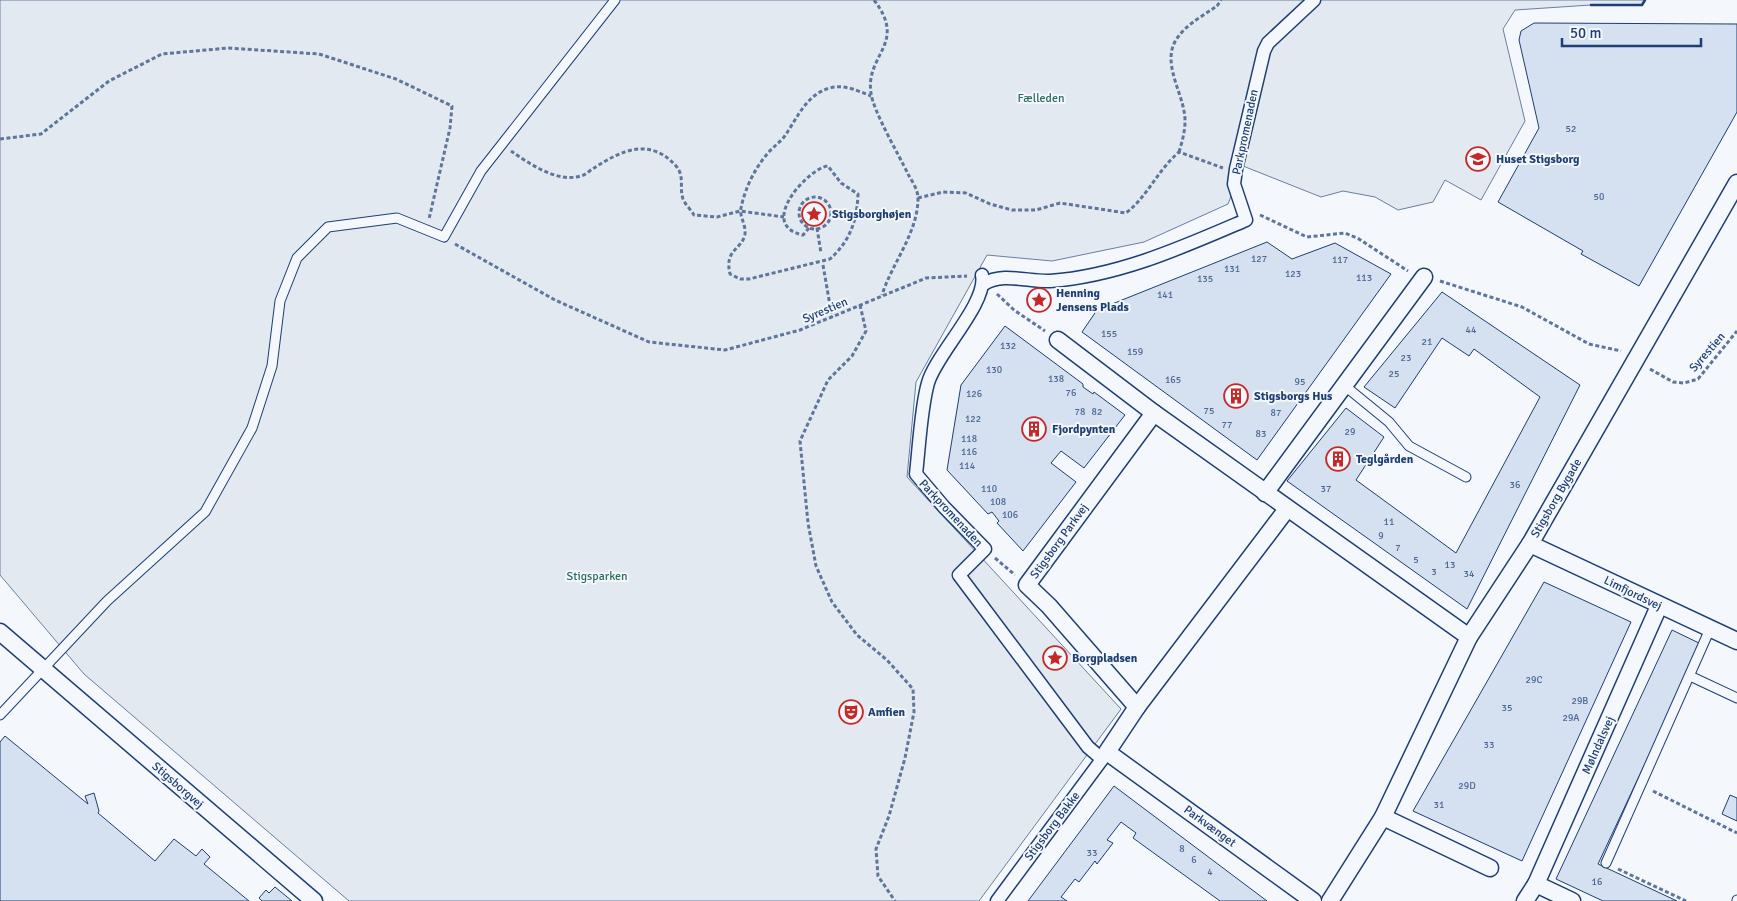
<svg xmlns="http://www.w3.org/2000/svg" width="1737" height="901" font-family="Signika,sans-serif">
  <rect width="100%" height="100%" fill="#f4f7fb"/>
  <path fill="#e3e9f0" stroke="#687fa3" d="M0 0H1645L1642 5H1591L1515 10 1503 29 1525 121 1481 200 1445 180 1433 202 1398 210 1375 197 1343 191 1321 197 1243 166 1228 204 1144 242 1052 261 987 255 916 382 907 477 1121 709 979 901H349L84 674 0 575Z"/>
  <g fill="#d5e0f0" stroke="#1d3f73">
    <path d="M1534 23 1737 24V112L1639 286 1581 254 1583 251 1498 202 1539 128 1519 40 1521 31Z"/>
    <path d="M1267 242 1292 259 1335 243 1391 274 1257 460 1082 332 1097 310Z"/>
    <path d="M1442 292 1580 385 1467 609 1287 481 1346 408 1384 437 1356 480 1456 553 1540 397 1474 349 1469 356 1442 338 1395 408 1364 387Z"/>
    <path d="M1005 326 1083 384V387L1093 394 1094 392 1125 415 1084 468 1061 451 1051 463 1076 482 1023 551 997 523 999 521 992 512 988 514 947 470 961 385Z"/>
    <path d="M1544 582 1631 622 1522 861 1413 811Z"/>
    <path d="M1672 630 1701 644 1598 864 1677 901H1603L1556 879Z"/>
    <path d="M5 736 88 804 85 796 94 793 99 811 98 813 155 861 174 839 196 856 202 849 210 857 204 864 249 901H0V742Z"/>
    <path d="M1114 786 1267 901H1220L1133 838 1136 833 1121 822 1107 840 1113 843 1097 864 1095 861 1079 882 1075 879 1061 897 1067 901H1028Z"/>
    <path d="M1730 795 1737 798V821L1722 814Z"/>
    <path d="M275 887 292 901H262L259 898 266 890 269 893Z"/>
  </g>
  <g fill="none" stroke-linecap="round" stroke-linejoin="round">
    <g stroke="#1d3f73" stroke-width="11">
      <g id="service">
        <path d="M1345 386 1389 422 1409 446 1466 477"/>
        <path d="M1690 676 1737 698"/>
        <path d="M0 715 107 601 205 512 252 428 272 366 280 301 297 258 328 227 397 218 444 237 481 171 615 0"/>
        <path d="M1606 863 1710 629"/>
        <path d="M1737 901V900"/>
      </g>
    </g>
    <g stroke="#1d3f73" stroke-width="15">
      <g id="pedestrian">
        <path d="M982 275C988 303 936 354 928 383 921 407 919 448 916 474L944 507 985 549 959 575 1088 747 1102 759"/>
        <path d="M984 284C1002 272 1029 282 1050 281 1119 276 1183 247 1246 220L1234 184 1236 169 1264 51 1268 43 1314 0"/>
        <path d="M997 901 1106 754"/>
      </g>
    </g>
    <g stroke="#1d3f73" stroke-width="19">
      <g id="minor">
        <path d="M1058 340 1154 413 1469 637"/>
        <path d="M1154 413 1027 585 1049 606 1137 707 1107 752 1313 901"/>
        <path d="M1265 493 1424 277"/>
        <path d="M1530 544 1737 641"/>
        <path d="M0 632 314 901"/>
        <path d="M1137 707 1287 509"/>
        <path d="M1383 817 1490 868"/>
        <path d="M1330 901 1383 817 1469 637 1530 544 1737 183"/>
        <path d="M1525 901 1536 884"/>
        <path d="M1572 901 1536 884 1659 606"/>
      </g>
    </g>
    <g stroke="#5e769c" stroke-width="3" stroke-dasharray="4 2.5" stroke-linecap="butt">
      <path d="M874 0C908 44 865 54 871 93 873 111 899 155 908 174 912 181 918 190 918 198 918 233 892 263 882 295"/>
      <path d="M0 139 41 134 109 81 162 54 228 48 319 54 396 79 452 106 450 128 429 219"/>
      <path d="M511 151C530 164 557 183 581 176 586 175 590 170 594 168 622 150 650 137 676 166 685 176 679 188 683 199 685 204 691 210 694 215L717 217 740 211 784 217"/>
      <path d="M1179 152C1183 139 1187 124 1184 111 1180 88 1161 59 1178 37 1187 24 1204 15 1217 6L1221 0"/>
      <circle cx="815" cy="213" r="16"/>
      <path d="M918 198 943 192 966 193 990 204 1012 210H1036L1060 203 1126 213C1148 196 1157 171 1179 152L1223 168"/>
      <path d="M1260 215 1307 237 1345 233 1359 239 1408 271"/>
      <path d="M809 228 803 235C755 225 810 167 828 166L841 183 858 194C857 221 850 241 830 259L749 279H740L730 274C724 249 742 250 745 234 746 224 739 216 741 208 745 188 755 168 768 153 773 147 779 143 784 137 797 119 806 94 830 88 845 84 858 91 871 96"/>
      <path d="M817 228 821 253"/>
      <path d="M455 244 555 300 649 342 725 350 800 330 926 278 967 276"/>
      <path d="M823 265 832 317"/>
      <path d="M1440 281 1522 307 1589 344 1621 351"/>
      <path d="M997 294 1014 310 1045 331"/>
      <path d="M860 305 866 331 852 356 828 380 800 441 808 523 816 566 832 602 857 635 887 660 913 689 914 712 905 758 889 816 876 849 878 876 895 901"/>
      <path d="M1650 369 1673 382 1684 383 1698 379 1737 331"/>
      <path d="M995 558 1015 575"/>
      <path d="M1653 791 1737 833"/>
      <path d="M1618 869 1686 901"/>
    </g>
    <use href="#service" stroke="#f4f7fb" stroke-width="9"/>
    <use href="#pedestrian" stroke="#f4f7fb" stroke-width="12"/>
    <use href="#minor" stroke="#f4f7fb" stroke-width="16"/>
    <path stroke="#1d3f73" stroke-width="2.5" d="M1591 5H1642L1645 0"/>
  </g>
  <defs>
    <g id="school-ring" transform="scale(1.25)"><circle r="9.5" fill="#f4f7fb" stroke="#c62828" stroke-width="1.5"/><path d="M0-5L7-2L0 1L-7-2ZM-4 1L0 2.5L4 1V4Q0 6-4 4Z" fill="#c62828"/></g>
    <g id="sight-ring" transform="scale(1.25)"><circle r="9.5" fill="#f4f7fb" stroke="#c62828" stroke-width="1.5"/><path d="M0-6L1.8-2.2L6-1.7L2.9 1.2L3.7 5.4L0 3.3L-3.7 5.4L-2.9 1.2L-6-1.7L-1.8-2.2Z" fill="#c62828"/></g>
    <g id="building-ring" transform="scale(1.25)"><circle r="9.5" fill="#f4f7fb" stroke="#c62828" stroke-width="1.5"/><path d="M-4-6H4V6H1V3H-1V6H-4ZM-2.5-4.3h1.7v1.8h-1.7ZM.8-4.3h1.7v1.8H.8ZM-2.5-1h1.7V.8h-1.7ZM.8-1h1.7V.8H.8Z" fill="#c62828"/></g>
    <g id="theatre-ring" transform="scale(1.25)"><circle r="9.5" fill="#f4f7fb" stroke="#c62828" stroke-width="1.5"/><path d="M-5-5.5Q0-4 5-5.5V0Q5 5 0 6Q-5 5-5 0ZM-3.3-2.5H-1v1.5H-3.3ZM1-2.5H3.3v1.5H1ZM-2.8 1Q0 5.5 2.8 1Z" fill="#c62828"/></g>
  </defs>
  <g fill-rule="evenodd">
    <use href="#school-ring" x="1478" y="159"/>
    <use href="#sight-ring" x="814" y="214"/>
    <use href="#sight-ring" x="1039" y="300"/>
    <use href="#building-ring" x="1236" y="396"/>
    <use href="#building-ring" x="1034" y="429"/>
    <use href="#building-ring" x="1338" y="459"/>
    <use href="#sight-ring" x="1055" y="658"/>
    <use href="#theatre-ring" x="851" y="712"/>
  </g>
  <g text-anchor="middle" stroke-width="4" stroke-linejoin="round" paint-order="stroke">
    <g font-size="10" fill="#4b6792">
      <text x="1571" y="132">52</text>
      <text x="1599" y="200">50</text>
      <text x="1259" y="262">127</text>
      <text x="1340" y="263">117</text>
      <text x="1232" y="272">131</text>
      <text x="1293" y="277">123</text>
      <text x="1364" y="281">113</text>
      <text x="1205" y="282">135</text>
      <text x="1165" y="298">141</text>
      <text x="1471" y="333">44</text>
      <text x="1109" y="337">155</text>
      <text x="1427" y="345">21</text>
      <text x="1008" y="349">132</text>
      <text x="1135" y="355">159</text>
      <text x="1406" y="361">23</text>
      <text x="994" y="373">130</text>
      <text x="1394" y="377">25</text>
      <text x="1056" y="382">138</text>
      <text x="1173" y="383">165</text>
      <text x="1300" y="385">95</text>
      <text x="1071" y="396">76</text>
      <text x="974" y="397">126</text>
      <text x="1209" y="414">75</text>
      <text x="1080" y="415">78</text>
      <text x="1097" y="415">82</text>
      <text x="1276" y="416">87</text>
      <text x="973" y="422">122</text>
      <text x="1227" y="428">77</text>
      <text x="1350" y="435">29</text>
      <text x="1261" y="437">83</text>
      <text x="969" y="442">118</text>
      <text x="969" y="455">116</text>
      <text x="967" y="469">114</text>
      <text x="1515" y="488">36</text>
      <text x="989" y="492">110</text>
      <text x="1326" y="492">37</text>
      <text x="998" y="505">108</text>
      <text x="1010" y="518">106</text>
      <text x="1389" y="525">11</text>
      <text x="1381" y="539">9</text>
      <text x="1398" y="551">7</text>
      <text x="1416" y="563">5</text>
      <text x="1450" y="568">13</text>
      <text x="1434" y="575">3</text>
      <text x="1469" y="577">34</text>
      <text x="1534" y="683">29C</text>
      <text x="1580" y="704">29B</text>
      <text x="1507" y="711">35</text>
      <text x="1571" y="721">29A</text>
      <text x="1489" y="748">33</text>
      <text x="1467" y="789">29D</text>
      <text x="1439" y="808">31</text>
      <text x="1182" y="852">8</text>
      <text x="1092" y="856">33</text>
      <text x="1194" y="863">6</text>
      <text x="1210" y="875">4</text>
      <text x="1597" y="885">16</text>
    </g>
    <g font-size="12" fill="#2c6c60" stroke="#f4f7fb">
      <text x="1041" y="102">Fælleden</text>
      <text x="597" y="580">Stigsparken</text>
    </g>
    <g font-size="12" fill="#1d3f73" stroke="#f4f7fb">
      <text transform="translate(1245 132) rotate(-78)" y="4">Parkpromenaden</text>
      <text transform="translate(825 310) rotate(-23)" y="4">Syrestien</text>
      <text transform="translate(1707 352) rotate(-49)" y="4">Syrestien</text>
      <text transform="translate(1556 498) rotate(-60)" y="4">Stigsborg Bygade</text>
      <text transform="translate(951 513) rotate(47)" y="4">Parkpromenaden</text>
      <text transform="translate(1059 541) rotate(-54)" y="4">Stigsborg Parkvej</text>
      <text transform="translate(1633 593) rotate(26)" y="4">Limfjordsvej</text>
      <text transform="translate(1598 745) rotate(-66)" y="4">Mølndalsvej</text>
      <text transform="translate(178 785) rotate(41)" y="4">Stigsborgvej</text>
      <text transform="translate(1052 826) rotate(-53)" y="4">Stigsborg Bakke</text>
      <text transform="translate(1210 826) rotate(36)" y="4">Parkvænget</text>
    </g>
    <g font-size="12" font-weight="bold" fill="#1d3f73" stroke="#f4f7fb" text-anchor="start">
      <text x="1496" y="163">Huset Stigsborg</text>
      <text x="832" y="218">Stigsborghøjen</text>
      <text x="1056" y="297">Henning<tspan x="1056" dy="14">Jensens Plads</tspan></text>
      <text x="1254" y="400">Stigsborgs Hus</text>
      <text x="1052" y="433">Fjordpynten</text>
      <text x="1356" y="463">Teglgården</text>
      <text x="1072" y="662">Borgpladsen</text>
      <text x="868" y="716">Amfien</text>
    </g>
  </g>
  <path d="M1562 38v8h139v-8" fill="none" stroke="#1d3f73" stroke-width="2.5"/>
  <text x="1570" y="38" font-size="15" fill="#1d3f73" stroke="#f4f7fb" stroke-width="4" paint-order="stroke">50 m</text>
</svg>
